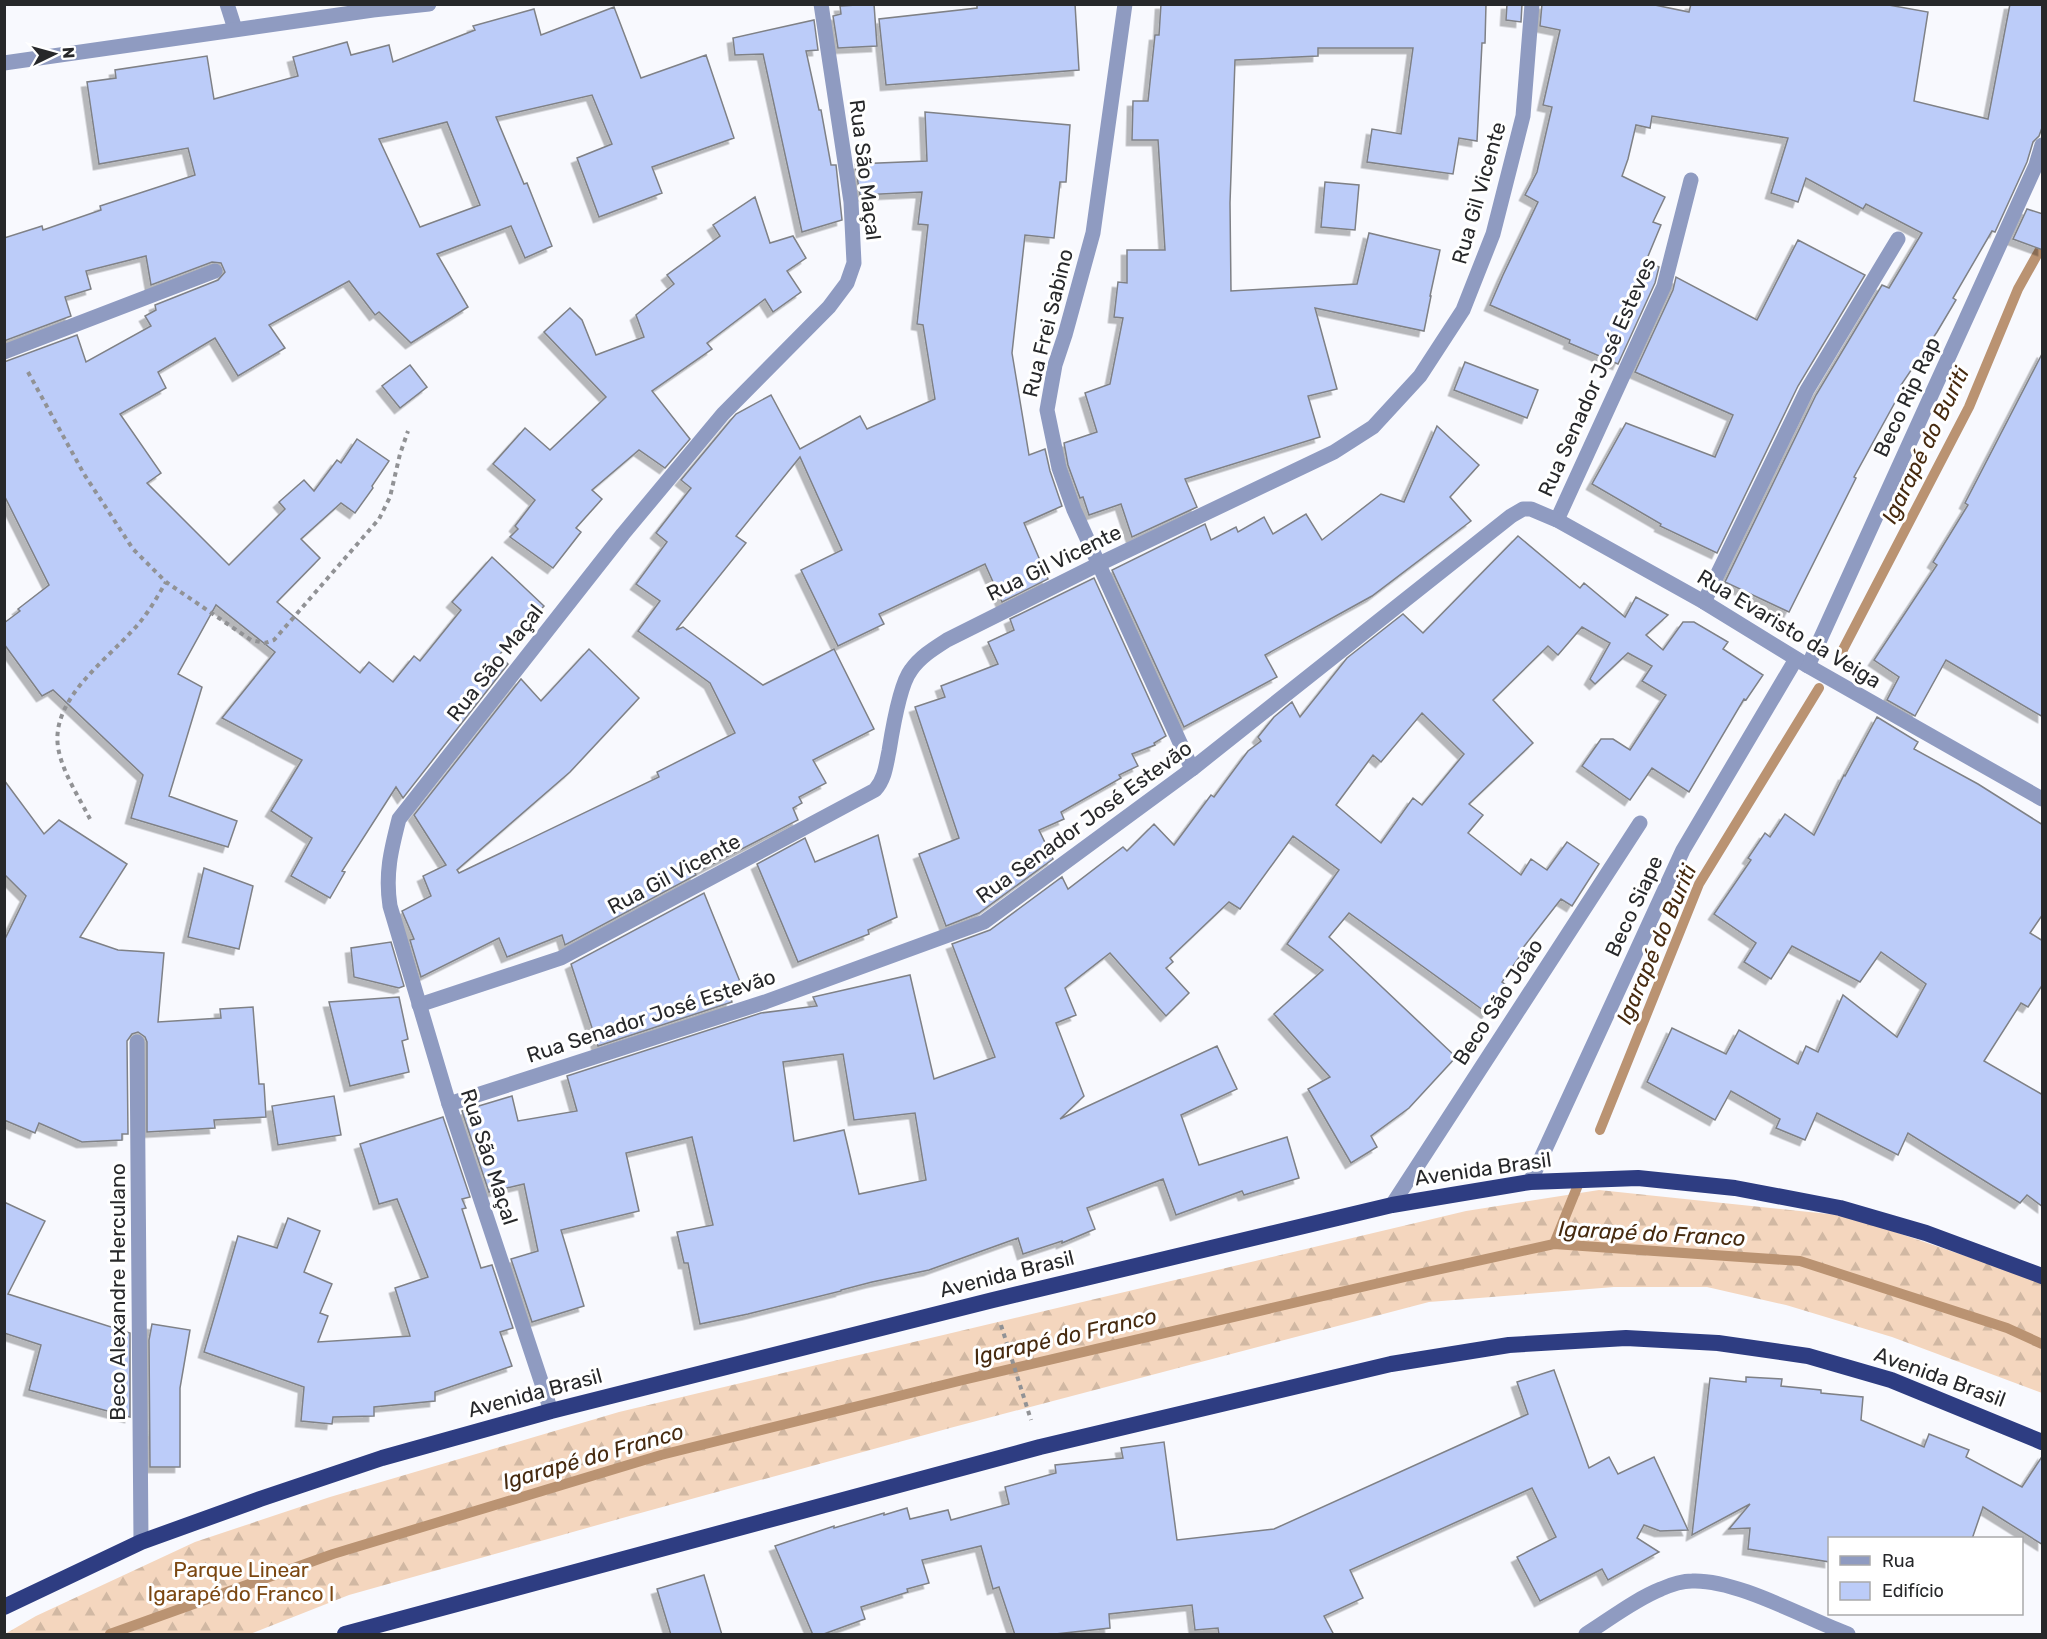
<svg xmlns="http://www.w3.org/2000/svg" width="2047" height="1639" font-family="Rubik,sans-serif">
  <defs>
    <pattern id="forest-firs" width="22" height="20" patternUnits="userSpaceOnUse" patternTransform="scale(1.5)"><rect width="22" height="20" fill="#f4d6be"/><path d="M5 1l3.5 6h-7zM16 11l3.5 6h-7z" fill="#d1b8a3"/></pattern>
    <filter id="shadow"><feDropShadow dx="-5.5" dy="5.5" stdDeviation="0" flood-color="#0004"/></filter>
  </defs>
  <rect width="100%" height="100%" fill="#f8f9fe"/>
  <path fill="url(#forest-firs)" d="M1599 1190 1848 1216 2042 1282V1393L1892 1337 1786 1305 1707 1287H1614L1429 1302 950 1428 626 1517 349 1595 250 1634H5L36 1616 195 1542 330 1497 619 1412 1466 1211Z"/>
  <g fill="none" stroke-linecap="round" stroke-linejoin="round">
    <g stroke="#ba9372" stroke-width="10">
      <path d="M1838 659 1969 407 2018 289 2042 246"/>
      <path d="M1600 1130 1699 884 1819 688"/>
      <path d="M1554 1244 1578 1185"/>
      <path d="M110 1634 333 1554 661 1455 963 1380 1405 1277 1554 1244 1800 1261 2007 1328 2042 1344"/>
    </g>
  </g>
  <g fill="#bcccf9" stroke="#7f8186" stroke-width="1.5" fill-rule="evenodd" filter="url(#shadow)">
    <path d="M874 4 877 46 838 48 833 16 841 14 840 6Z"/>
    <path d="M977 4H1075L1079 70 886 85 879 19 977 8Z"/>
    <path d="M1161 4H1486L1485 43H1482L1477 141 1459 138 1453 174 1367 162 1372 129 1401 134 1413 48H1318V56L1235 60 1230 203 1231 291 1357 284 1369 233 1440 250 1430 296H1431L1424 331 1315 308 1337 389 1308 396 1320 437 1185 479 1197 507 1132 537 1121 504 1089 515 1083 497 1080 498 1068 465 1064 443 1097 432 1085 393 1110 384 1123 318 1114 317 1118 282 1127 283V250H1165L1158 140H1132L1133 101H1148L1155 35H1159Z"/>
    <path d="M1507 4H1522L1521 22 1506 20Z"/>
    <path d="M1542 4H1650L1689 12 1691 4H1883L1928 12 1914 101 1988 119 2010 4H2043V125L2039 136 2033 142 2027 162 1995 232 1992 231 1953 298 1956 300 1937 332 1901 385 1904 386 1854 477 1856 478 1789 612 1725 582 1816 395 1882 285 1889 288 1922 233 1866 204 1863 209 1806 178 1798 202 1771 193 1788 138 1652 116 1650 128 1636 125 1628 159 1622 176 1665 197 1653 222 1661 225 1646 261 1659 267 1655 283 1618 364 1569 343 1570 340 1490 305 1503 275 1538 202 1525 195 1537 172 1552 107 1543 105 1560 30 1540 26Z"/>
    <path d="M614 7 641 78 706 55 734 138 652 167 662 193 599 217 577 158 612 144 592 95 496 117 524 184 527 183 552 246 525 258 511 226 437 254 468 307 411 343 379 312 375 315 349 281 269 325 285 348 238 376 215 338 158 372 166 388 120 414 161 473 147 483 229 565 285 509 279 502 304 480 314 491 337 460 341 463 357 439 389 461 372 486 373 488 355 513 341 503 301 539 320 558 277 602 360 673 369 662 393 682 414 656 420 661 461 610 452 602 492 557 544 606 499 655 508 664 403 798 396 787 342 871 345 872 330 898 291 876 312 838 271 811 302 760 222 718 275 652 216 605 178 674 202 687 169 796 237 821 228 847 131 818 143 775 53 690 42 696 4 644V623L20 611 18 609 49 585 4 495V362L77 335 86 362 151 326 145 316 156 310 155 305 218 280 225 272 221 263 212 262 151 285 146 256 86 271 91 289 65 297 71 316 4 341V238L42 226 43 230 101 210 100 206 195 175 188 148 99 164 87 82 116 78 115 70 207 56 214 99 298 76 293 57 347 42 351 55 389 45 393 62 475 30 473 26 534 9 541 35ZM447 122 480 205 420 227 379 139Z"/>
    <path d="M814 20 818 50 806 51 819 110H821L831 165H836L842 220 802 232 763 54 735 55 733 38Z"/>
    <path d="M925 112 1070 125 1066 182H1060L1054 238 1025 235 1012 353 1029 455 1045 449 1050 471 1062 506 1024 523 1048 579 1002 602 985 564 879 614 884 624 838 646 801 570 842 550 800 457 736 536 746 543 676 630 683 627 763 685 834 649 874 729 813 760 826 783 799 797 802 803 793 808 798 820 695 873 696 875 565 945 562 935 507 957 499 938 421 977 410 940 414 939 402 911 431 896 423 876 446 865 414 815 521 679 541 701 589 649 639 698 570 772 457 870 459 873 659 777 657 772 735 733 710 683 638 631 660 601 636 584 667 542 656 533 691 488 681 480 730 421 736 414 771 395 800 449 860 416 867 429 935 399 923 325 917 324 928 225 918 224 922 192 860 195 855 164 927 161Z"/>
    <path d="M1325 182 1359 185 1355 230 1321 227Z"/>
    <path d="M755 197 770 243 793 236 806 258 787 271 801 292 773 312 765 299 707 343 712 349 652 391 690 439 665 468 639 450 592 490 602 499 576 528 581 532 553 568 510 537 518 529 515 526 535 500 493 464 525 428 550 450 606 397 544 332 570 308 582 320 596 355 644 337 636 315 674 284 667 275 720 236 713 225Z"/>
    <path d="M2027 209 2043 214V250L2013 239Z"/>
    <path d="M1798 240 1865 275 1798 386 1717 553 1660 526 1661 524 1592 484 1626 423 1715 457 1733 415 1635 372 1673 290 1676 277 1757 320Z"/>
    <path d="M2043 352V717L1946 660 1915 716 1887 700 1899 677 1874 660 1937 565 1933 562 1968 505 1965 503Z"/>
    <path d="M1465 362 1538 390 1527 418 1454 390Z"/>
    <path d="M410 365 427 387 400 408 382 386Z"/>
    <path d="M1437 426 1479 465 1450 497 1471 521 1372 596 1265 655 1277 677 1184 727 1112 570 1205 524 1211 540 1236 527 1238 532 1264 517 1273 534 1306 514 1322 540 1381 494 1404 502Z"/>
    <path d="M1518 536 1580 588 1584 583 1625 617 1636 597 1668 615 1646 635 1663 650 1683 622H1694L1728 642 1723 649 1763 675 1746 700 1744 699 1689 792 1652 768 1630 800 1582 766 1601 739H1613L1630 750 1666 695 1642 681 1652 666 1628 653 1595 684 1590 679 1610 643 1582 627 1558 655 1548 646 1493 700 1533 743 1469 804 1483 815 1468 833 1521 875 1531 859 1547 870 1567 842 1599 864 1572 906 1561 899 1522 949 1524 950 1502 982 1506 985 1487 1013 1349 913 1329 937 1456 1057 1409 1108 1371 1136 1377 1147 1351 1163 1308 1089 1330 1077 1274 1014 1323 970 1287 944 1339 870 1293 836 1240 909 1229 902 1170 958 1173 962 1166 968 1189 993 1166 1016 1110 953 1065 988 1076 1015 1056 1023 1084 1096 1060 1119 1217 1046 1237 1089 1181 1115 1199 1165 1287 1137 1299 1178 1244 1195 1242 1191 1176 1215 1163 1179 1087 1208 1095 1229 1062 1243V1241L1023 1254 1018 1238 929 1270 872 1282 841 1290V1291L748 1314 700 1324 688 1263H684L677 1232 713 1225 692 1137 626 1153 639 1211 561 1230 584 1306 532 1322 511 1259 538 1251 524 1184 489 1192 462 1111 512 1096 518 1121 577 1111 567 1076 761 1013 817 1006 813 997 910 975 934 1079 995 1057 952 944 990 930 1062 877 1068 889 1123 847 1127 851 1154 824 1174 845 1211 795 1214 797 1248 751 1261 741 1258 737 1274 717 1292 702 1300 717 1347 658 1403 614 1423 633ZM1422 713 1464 754 1422 805 1413 798 1381 843 1336 805 1373 755 1381 762ZM843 1054 854 1120 915 1113 926 1180 859 1194 844 1130 794 1141 783 1062Z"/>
    <path d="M1094 578 1166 736 1154 743 1155 745 1132 754 1138 766 1119 775 1121 778 1061 812 1064 819 1039 830 1053 859 979 913 946 926 919 854 959 838 915 707 945 697 941 686 998 664 988 642 1014 630 1010 619Z"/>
    <path d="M1877 717 1918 742 1914 749 1978 784 2043 825V914L2030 933 2043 941V984L2028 1007 2021 1003 1984 1061 2043 1095V1207L2027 1195 2020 1203 1908 1133 1898 1155 1817 1113 1805 1140 1776 1128 1780 1119 1731 1091 1715 1120 1647 1082 1672 1028 1726 1054 1739 1030 1798 1064 1806 1046 1818 1052 1843 995 1897 1037 1926 984 1881 952 1860 982 1792 946 1771 979 1744 962 1756 943 1714 914 1751 860 1748 858 1765 833 1770 837 1785 814 1814 835 1844 775 1845 776Z"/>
    <path d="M4 780 44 834 59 820 127 864 80 937 118 950 164 953 158 1022 221 1018 220 1009 253 1007 259 1084H264L266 1117 214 1120 215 1128 147 1132V1042L145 1037 138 1032 132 1034 127 1041 128 1134H122V1140L82 1142 39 1123 35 1133 4 1120V941L26 896 4 874Z"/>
    <path d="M878 835 897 917 868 930 869 934 798 962 757 864 805 838 815 862Z"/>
    <path d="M204 868 253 886 239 949 188 937Z"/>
    <path d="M704 893 741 984 728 989 732 1002 598 1046 571 964Z"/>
    <path d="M391 942 404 986 399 988 354 977 351 948Z"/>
    <path d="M399 997 408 1039 402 1041 409 1072 350 1086 329 1002Z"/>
    <path d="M334 1096 341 1135 278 1145 272 1106Z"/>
    <path d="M443 1117 470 1197 462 1199 466 1208 462 1209 481 1268 492 1265 513 1328 500 1332 512 1366 435 1392V1401L374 1407V1416L333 1417 332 1424 301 1421 304 1387 204 1352 238 1236 277 1248 288 1218 320 1231 304 1272 332 1284 320 1313 328 1316 318 1342 410 1336 395 1288 428 1277 397 1199 379 1204 360 1144Z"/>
    <path d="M4 1202 45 1221 8 1294 130 1333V1417L29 1390 41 1345 4 1333Z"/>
    <path d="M152 1324 190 1330 180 1388V1467H150L149 1340Z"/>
    <path d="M1554 1370 1589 1468 1609 1457 1618 1474 1654 1457 1688 1530 1660 1531 1644 1525 1637 1538 1659 1552 1608 1580 1602 1569 1540 1601 1517 1557 1556 1537 1532 1488 1350 1570 1363 1598 1324 1616 1334 1635H1219L1218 1628 1195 1630 1192 1605 1109 1614 1110 1628 1046 1635H1015L999 1587 993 1589 981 1546 922 1560 929 1583 907 1589 908 1592 861 1607 865 1619 821 1635H813L775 1546 834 1526V1528L884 1513V1515L907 1508 910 1519 948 1510 951 1520 1009 1504 1005 1487 1056 1473 1055 1465 1123 1458 1121 1448 1164 1442 1177 1540 1274 1529 1528 1414 1517 1382Z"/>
    <path d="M1746 1377 1782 1379 1781 1386 1821 1390V1393L1863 1397 1861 1420 1924 1447 1929 1434 1969 1450 1966 1457 2022 1487 2043 1455V1545L1983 1507 1972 1539H1830V1562L1748 1549 1750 1528 1729 1529 1750 1504 1692 1535 1710 1378 1746 1382Z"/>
    <path d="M704 1575 722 1635H671L657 1589Z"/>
  </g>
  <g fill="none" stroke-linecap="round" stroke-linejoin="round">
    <g stroke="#919295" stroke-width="4" stroke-dasharray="4.5 4.5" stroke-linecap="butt">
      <path d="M28 372 84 474 133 549 166 582 251 640 265 643 274 640 379 519 390 497 400 454 408 431"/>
      <path d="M90 819C79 797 62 772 58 747 51 700 104 662 132 631 146 617 156 599 166 582"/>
      <path d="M1001 1325 1031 1420"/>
    </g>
    <g stroke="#8f9bc1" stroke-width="15">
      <path d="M227 4 235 29"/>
      <path d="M1125 4 1093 233 1065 335 1055 365 1047 410 1059 468 1074 510 1192 769"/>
      <path d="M4 63 373 10 429 4"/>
      <path d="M4 352 215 271"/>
      <path d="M1557 520 1664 286 1691 180"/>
      <path d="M1704 602 1807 390 1898 239"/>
      <path d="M1808 666 2036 165 2042 145"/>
      <path d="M419 1005 561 958 875 790C885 779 886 765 889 751 892 732 900 684 911 670 920 657 933 649 947 640L1099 564 1334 452 1373 427 1420 376 1463 310 1493 234 1523 116 1532 4"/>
      <path d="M137 1042 141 1542"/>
      <path d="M449 1104 765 1002 984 922 1192 769 1511 516 1523 509H1531L1557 520 1704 602 1808 666 2042 799"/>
      <path d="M1530 1182 1683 850 1796 659"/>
      <path d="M1392 1205 1640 823"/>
      <path d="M551 1411 449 1104 390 906C385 874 391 850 399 819L623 534 723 414 829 307 847 283 854 263 851 202 821 4"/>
      <path d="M1586 1634C1610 1619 1634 1600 1661 1589 1670 1585 1683 1581 1692 1581 1736 1579 1805 1618 1848 1634"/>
    </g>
    <g stroke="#2e3d82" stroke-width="16">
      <path d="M4 1607 141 1542 260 1499 382 1458 551 1411 993 1300 1392 1205 1530 1182 1638 1178 1735 1188 1840 1208 1926 1233 2042 1276"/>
      <path d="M345 1634 1040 1447 1391 1364 1509 1345 1626 1338 1718 1343 1808 1356 1891 1380 2042 1442"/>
    </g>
  </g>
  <g text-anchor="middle" stroke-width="6" stroke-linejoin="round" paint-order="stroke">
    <g font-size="21" fill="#27282a" stroke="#fff">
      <text transform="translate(865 170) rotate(83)" y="7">Rua São Maçal</text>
      <text transform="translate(1479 193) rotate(-74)" y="7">Rua Gil Vicente</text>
      <text transform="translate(1048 323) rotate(-76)" y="7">Rua Frei Sabino</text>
      <text transform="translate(1597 377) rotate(-66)" y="7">Rua Senador José Esteves</text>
      <text transform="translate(1907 397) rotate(-65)" y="7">Beco Rip Rap</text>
      <text transform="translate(1054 563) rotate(-26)" y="7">Rua Gil Vicente</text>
      <text transform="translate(1789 629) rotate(31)" y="7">Rua Evaristo da Veiga</text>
      <text transform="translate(495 663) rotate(-52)" y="7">Rua São Maçal</text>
      <text transform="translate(1084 822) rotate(-36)" y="7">Rua Senador José Estevão</text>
      <text transform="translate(674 874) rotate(-28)" y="7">Rua Gil Vicente</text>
      <text transform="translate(1634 906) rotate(-65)" y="7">Beco Siape</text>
      <text transform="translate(1498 1002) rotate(-57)" y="7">Beco São João</text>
      <text transform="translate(651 1016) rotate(-18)" y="7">Rua Senador José Estevão</text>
      <text transform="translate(489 1157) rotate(72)" y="7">Rua São Maçal</text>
      <text transform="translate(1483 1169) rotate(-8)" y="7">Avenida Brasil</text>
      <text transform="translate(1007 1274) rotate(-14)" y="7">Avenida Brasil</text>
      <text transform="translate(118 1292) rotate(-90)" y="7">Beco Alexandre Herculano</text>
      <text transform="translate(1940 1377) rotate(20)" y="7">Avenida Brasil</text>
      <text transform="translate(535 1393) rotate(-15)" y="7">Avenida Brasil</text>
    </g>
    <g font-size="21" fill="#7b4711" stroke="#fff">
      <text x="241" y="1577">Parque Linear<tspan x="241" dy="24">Igarapé do Franco I</tspan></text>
    </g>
    <g font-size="22" font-style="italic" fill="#462a0f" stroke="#fff">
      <text transform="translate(1925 445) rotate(-64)" y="8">Igarapé do Buriti</text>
      <text transform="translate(1656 944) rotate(-67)" y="8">Igarapé do Buriti</text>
      <text transform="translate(1652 1233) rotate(3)" y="8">Igarapé do Franco</text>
      <text transform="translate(1065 1336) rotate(-13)" y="8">Igarapé do Franco</text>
      <text transform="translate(593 1456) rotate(-16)" y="8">Igarapé do Franco</text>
    </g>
  </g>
  <rect width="2047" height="1639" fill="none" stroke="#27282a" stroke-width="12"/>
  <rect x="1828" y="1537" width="195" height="78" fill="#ffffff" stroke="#a9a9aa" stroke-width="1.5"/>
  <rect x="1840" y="1556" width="30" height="9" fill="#8f9bc1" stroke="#a9a9aa" stroke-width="1.5"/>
  <text x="1882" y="1567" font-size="18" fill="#27282a">Rua</text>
  <rect x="1840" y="1582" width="30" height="18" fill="#bcccf9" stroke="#a9a9aa" stroke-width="1.5"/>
  <text x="1882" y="1597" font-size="18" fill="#27282a">Edifício</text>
  <g transform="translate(54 54) rotate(85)" stroke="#ffffff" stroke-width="4.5" paint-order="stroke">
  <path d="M0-4.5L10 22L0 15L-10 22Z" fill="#27282a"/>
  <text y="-9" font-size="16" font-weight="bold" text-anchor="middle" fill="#27282a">N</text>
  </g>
</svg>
